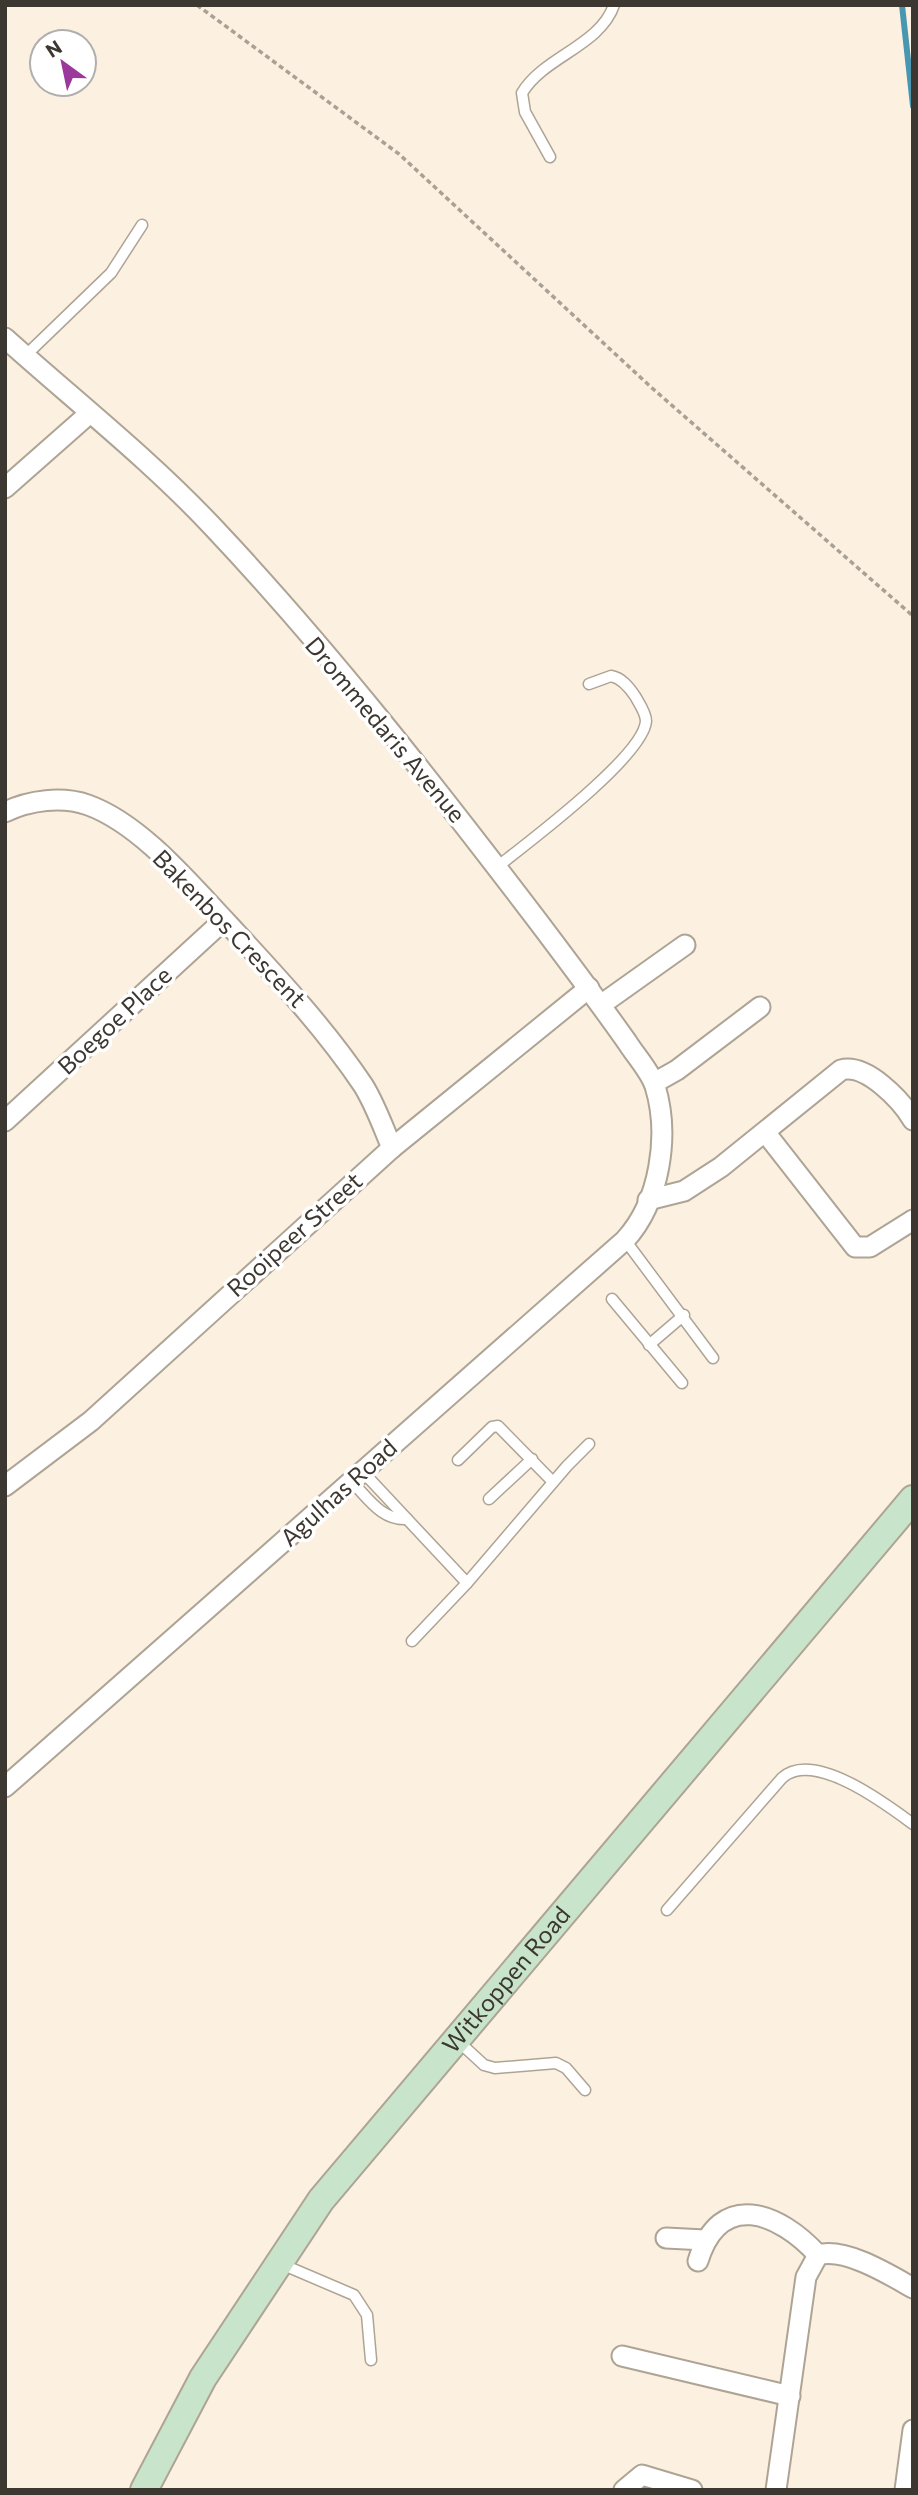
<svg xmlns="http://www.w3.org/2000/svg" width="918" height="2495" font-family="Commissioner,sans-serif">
  <rect width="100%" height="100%" fill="#fcf1e1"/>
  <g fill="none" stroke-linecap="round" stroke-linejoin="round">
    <path stroke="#4996b0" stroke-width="6" d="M902 5 913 106"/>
    <g stroke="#aea495" stroke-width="13">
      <g id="lane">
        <path d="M550 157 525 112 522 93C543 57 600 46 614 5"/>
        <path d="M25 356 111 273 142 225"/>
        <path d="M497 867C526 844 644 756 646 721 646 713 639 703 635 696 629 687 622 678 611 676L589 684"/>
        <path d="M625 1240 713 1358"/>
        <path d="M612 1299 682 1383"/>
        <path d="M649 1345 684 1315"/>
        <path d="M458 1460 492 1427 498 1426 553 1482"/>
        <path d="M363 1472 467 1583 412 1641"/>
        <path d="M352 1482C368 1498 382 1521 407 1519"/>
        <path d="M489 1499 532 1459"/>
        <path d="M467 1583 567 1466 589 1444"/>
        <path d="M667 1910 782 1778C813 1749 886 1804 913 1824"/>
        <path d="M459 2042 484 2065 495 2068 556 2063 566 2068 585 2090"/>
        <path d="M279 2263 354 2295 367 2315 371 2360"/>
      </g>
    </g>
    <g stroke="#aea495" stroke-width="23">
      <g id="street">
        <path d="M5 338C74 400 148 458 212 526 329 650 434 785 537 920 568 961 598 1001 627 1042 635 1055 650 1071 655 1086 670 1135 660 1202 625 1240L5 1787"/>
        <path d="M5 488 90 413"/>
        <path d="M5 812C30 800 62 796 88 805 141 824 191 885 229 925 276 976 324 1027 363 1085 375 1104 383 1127 392 1148"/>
        <path d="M602 1004 685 945"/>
        <path d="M654 1083 677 1070 760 1007"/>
        <path d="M5 1121 224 920"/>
        <path d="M765 1132 855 1247H870L913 1220"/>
        <path d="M648 1200 684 1191 721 1167 841 1070C866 1063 901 1100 913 1120"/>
        <path d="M5 1486 91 1421 392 1148 589 988"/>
        <path d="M666 2238 705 2240"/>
        <path d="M698 2261C720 2189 779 2212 818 2255 845 2247 890 2275 913 2288"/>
        <path d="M622 2356 790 2396"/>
        <path d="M624 2490 642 2475 692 2490"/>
        <path d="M776 2490 806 2277 818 2255"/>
        <path d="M905 2490 913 2430"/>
      </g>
    </g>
    <g stroke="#aea495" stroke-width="30">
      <g id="secondary">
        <path id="s1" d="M144 2490 203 2378 321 2200 913 1499"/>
      </g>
    </g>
    <path stroke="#a9a195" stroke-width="3.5" stroke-dasharray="5 3.5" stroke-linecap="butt" d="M197 5 399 154 652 388 913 616"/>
    <use href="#lane" stroke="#fff" stroke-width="10"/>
    <use href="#street" stroke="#fff" stroke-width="19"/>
    <use href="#secondary" stroke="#c8e4ca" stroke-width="26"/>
  </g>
  <g text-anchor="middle" stroke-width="7" stroke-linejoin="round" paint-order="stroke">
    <g font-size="24" fill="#3c3731" stroke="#fff">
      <text transform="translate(385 730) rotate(50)" y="8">Drommedaris Avenue</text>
      <text transform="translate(229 929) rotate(46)" y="8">Bakenbos Crescent</text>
      <text transform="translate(115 1021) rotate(-43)" y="8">Boegoe Place</text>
      <text transform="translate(295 1235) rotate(-42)" y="8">Rooipeer Street</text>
      <text transform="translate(339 1493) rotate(-42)" y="8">Agulhas Road</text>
      <text dy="8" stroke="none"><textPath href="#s1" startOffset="628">Witkoppen Road</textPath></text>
    </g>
  </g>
  <rect width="918" height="2495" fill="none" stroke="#3c3731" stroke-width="14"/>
  <g transform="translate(63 63) rotate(327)"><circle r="33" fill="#ffffff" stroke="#b1afad" stroke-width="2"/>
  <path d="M0-5L12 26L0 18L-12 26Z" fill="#9c379b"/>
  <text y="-10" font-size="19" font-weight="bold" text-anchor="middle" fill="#3c3731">N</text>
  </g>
</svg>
